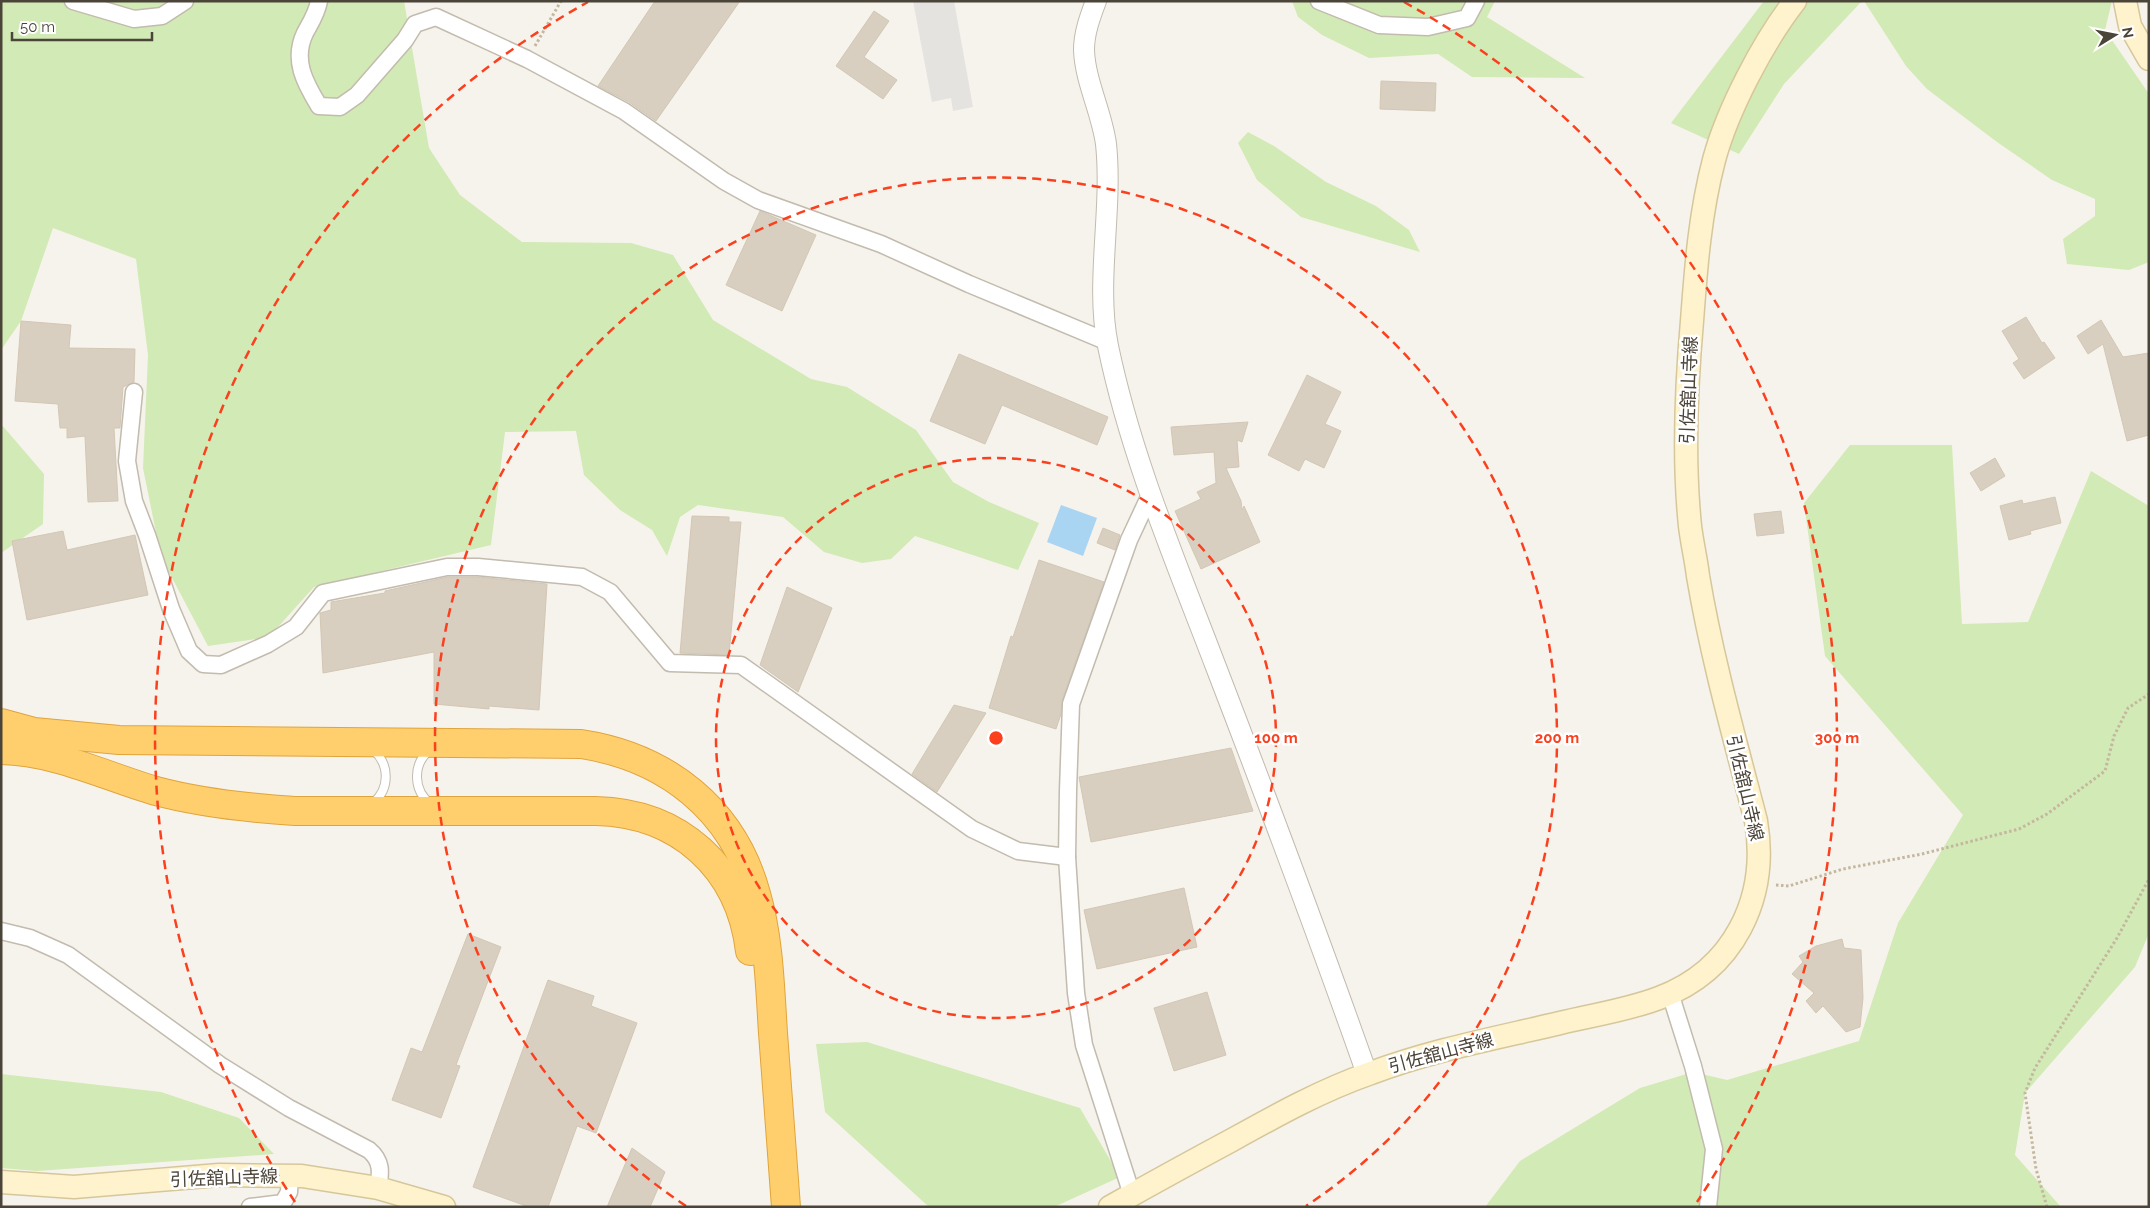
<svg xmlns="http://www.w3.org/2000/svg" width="2150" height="1208" font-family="Raleway,'Noto Sans JP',sans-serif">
  <rect width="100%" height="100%" fill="#f6f3ec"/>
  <g fill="#d2eab5">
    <path d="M1 1H404L429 148 460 195 522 242 631 243 673 255 713 320 811 379 847 387 916 430 953 482 989 502 1039 523 1018 570 915 536 891 559 862 563 824 552 783 517 698 505 680 517 667 556 652 530 620 510 584 475 576 431 505 432 491 545 314 587 269 637 208 646 161 557 143 468 148 355 136 259 53 228 21 321 1 350Z"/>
    <path d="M1292 1H1495L1487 17 1585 78 1472 77 1438 54 1369 58 1322 35 1298 17Z"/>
    <path d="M1764 1H1862L1784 84 1739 154 1671 123Z"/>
    <path d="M1864 1H2112L2105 30 2149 94V262L2129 270 2067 264 2063 239 2095 216V199L2052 180 1997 142 1927 89 1906 66Z"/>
    <path d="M1248 132 1274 146 1326 182 1376 206 1409 230 1420 252 1301 217 1257 180 1238 143Z"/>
    <path d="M1 424 44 474 43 524 1 553Z"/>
    <path d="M1850 445H1952L1962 624 2028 622 2091 471 2149 506V933L2135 967 2025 1093 2015 1155 2061 1207H1485L1520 1161 1640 1088 1693 1072 1727 1080 1859 1041 1898 923 1963 815 1825 656 1804 503Z"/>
    <path d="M867 1042 1080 1108 1120 1177 1054 1207H929L825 1112 816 1044Z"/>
    <path d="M1 1074 161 1092 239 1118 274 1154 37 1171 1 1168Z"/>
  </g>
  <path fill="#e5e3e0" d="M913 1H954L973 107 953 111 951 98 932 102Z"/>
  <path fill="#a9d4f2" d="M1061 505 1097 518 1083 556 1047 542Z"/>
  <g fill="#d8cfc1" stroke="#d3c7b4">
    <path d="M655 1H740L656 121 629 102 598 86Z"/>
    <path d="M874 11 889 21 864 57 897 80 883 99 836 66Z"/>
    <path d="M1381 81 1436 83 1435 111 1380 109Z"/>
    <path d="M760 211 816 235 782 311 726 285Z"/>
    <path d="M2026 317 2042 343 2044 342 2055 358 2024 379 2013 363 2019 359 2002 331Z"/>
    <path d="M2101 320 2123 357 2149 353V435L2127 441 2103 344 2088 354 2077 336Z"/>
    <path d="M21 321 71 325 69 348 135 349 134 382 123 387 120 428H114L118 501 88 502 85 436 67 438V428H60L58 404 15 401Z"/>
    <path d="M959 354 1108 417 1097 445 1002 405 985 444 930 421Z"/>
    <path d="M1307 375 1341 392 1325 424 1341 431 1324 468 1305 459 1299 471 1268 455Z"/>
    <path d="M1248 422 1242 442 1237 440 1239 467 1226 468 1241 501 1242 510 1244 506 1260 542 1201 569 1175 511 1201 499 1197 492 1216 483 1214 452 1174 455 1171 427Z"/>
    <path d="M1995 458 2005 476 1981 491 1970 473Z"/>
    <path d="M2055 497 2061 523 2030 531 2031 534 2009 540 2000 506 2022 500 2023 504Z"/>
    <path d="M1781 511 1784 533 1757 536 1754 514Z"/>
    <path d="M692 516 729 517V522H741L729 655 680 653Z"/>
    <path d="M1103 528 1120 535 1115 550 1097 543Z"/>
    <path d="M63 531 67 550 135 535 148 595 27 620 12 541Z"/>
    <path d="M1039 560 1104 582 1062 701 1061 714 1056 729 989 708 1011 636 1013 637Z"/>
    <path d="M448 577H478L547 584 539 710 489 706V709L434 704V652L323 673 320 613 331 610V602L385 593V591Z"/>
    <path d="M787 587 832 608 798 692 760 665Z"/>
    <path d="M954 705 986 713 937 792 912 774Z"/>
    <path d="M1231 748 1253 811 1091 842 1079 777Z"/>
    <path d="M1184 888 1197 947 1097 969 1084 910Z"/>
    <path d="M468 934 501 947 456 1065 460 1066 441 1118 392 1100 411 1048 422 1052Z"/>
    <path d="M1842 939 1844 948 1861 950 1863 998 1860 1027 1846 1032 1823 1006 1816 1013 1806 1001 1814 993 1792 974 1803 962 1799 956 1816 946Z"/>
    <path d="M548 980 594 996 591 1006 637 1023 596 1133 577 1126 548 1207H529L473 1187Z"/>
    <path d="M1207 992 1226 1055 1174 1071 1154 1008Z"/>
    <path d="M632 1148 665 1172 650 1207H607Z"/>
  </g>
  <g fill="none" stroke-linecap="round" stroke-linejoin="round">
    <g stroke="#c2bbae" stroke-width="10">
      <g id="service">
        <path d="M430 750C412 764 413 791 431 804"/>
        <path d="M373 803C390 789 390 764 373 750"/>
      </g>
    </g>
    <g stroke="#c2bbae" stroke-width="19">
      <g id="minor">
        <path d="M73 1 134 19 162 16 185 1"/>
        <path d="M319 1C317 13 311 22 305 33 292 60 305 83 319 106L340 107 357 95 405 40 415 24 436 17 527 59 624 111 724 181 758 200 881 244 969 284 1108 342"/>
        <path d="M1319 1 1379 25 1428 27 1467 18 1476 1"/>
        <path d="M134 392 127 461 134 501 147 535 171 609 189 651 203 664 221 665 268 644 296 627 323 593 447 567H478L582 577 610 592 670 663 741 665 972 829 1018 851 1067 857"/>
        <path d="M1 931 30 938 68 955 220 1065 289 1108 369 1150C382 1161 381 1172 378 1188"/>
        <path d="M1670 993 1693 1066 1714 1149 1708 1207"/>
        <path d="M1132 1195 1084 1045 1076 993 1067 857 1068 791 1071 704 1129 540 1150 495"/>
        <path d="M250 1207 283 1203 289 1192 290 1176"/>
      </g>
    </g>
    <g stroke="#c2bbae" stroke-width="22">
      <path id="tertiary" d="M1096 1C1090 17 1084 33 1084 50 1085 81 1102 113 1106 144 1113 210 1095 283 1108 346 1131 457 1176 562 1216 667 1268 802 1319 938 1367 1074"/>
    </g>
    <g stroke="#d6c79b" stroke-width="25">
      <g id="secondary">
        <path d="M2125 1 2130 26 2149 59"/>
        <path d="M1 1182 74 1187 219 1175 302 1176 378 1188 444 1207"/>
        <path d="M1110 1207C1151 1184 1191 1162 1232 1140 1277 1115 1322 1090 1371 1073 1432 1050 1497 1038 1560 1023 1593 1015 1628 1010 1659 998 1734 970 1769 898 1756 821 1735 740 1712 659 1698 576 1696 559 1692 543 1690 526 1683 458 1686 389 1692 321 1696 267 1700 213 1714 160 1727 111 1763 42 1795 1"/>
      </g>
    </g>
    <g stroke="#e0a43c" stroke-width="30">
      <g id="motorway">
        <path d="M1 723 34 732 119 740 581 744C666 757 733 809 756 894 769 939 770 987 773 1033 777 1091 782 1149 786 1207"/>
        <path d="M1 750C55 751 105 776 156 791 201 803 248 808 295 811H596C679 813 740 867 750 951"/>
      </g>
    </g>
    <g stroke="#c4b79f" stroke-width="3" stroke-dasharray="2.5 2.5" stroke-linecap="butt">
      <path d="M535 46 561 1"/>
      <path d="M1776 885 1789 886 1843 869 1922 854 2019 829 2047 814 2105 771 2114 736 2128 708 2149 694"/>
      <path d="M2047 1207 2036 1169 2025 1093 2035 1068 2117 938 2149 879"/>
    </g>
    <use href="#service" stroke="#fff" stroke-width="8"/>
    <use href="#minor" stroke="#fff" stroke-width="16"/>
    <use href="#tertiary" stroke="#fff" stroke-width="20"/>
    <use href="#secondary" stroke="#fff3cd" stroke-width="22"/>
    <use href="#motorway" stroke="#ffcf6e" stroke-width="28"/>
  </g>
  <g fill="none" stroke="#fc3f1d" stroke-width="2.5" stroke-dasharray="9 6">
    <circle cx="996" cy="738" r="280"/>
    <path d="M686 1206A561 561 0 1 1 1306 1206"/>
    <path d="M295 1202A841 841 0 0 1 588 2M1404 2A841 841 0 0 1 1697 1202"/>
  </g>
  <g text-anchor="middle" stroke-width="5" stroke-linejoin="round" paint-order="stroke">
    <g font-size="18" fill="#4b4439" stroke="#fff">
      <text transform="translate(1689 390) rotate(-88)" y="6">引佐舘山寺線</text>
      <text transform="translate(1745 788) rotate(77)" y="6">引佐舘山寺線</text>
      <text transform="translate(1441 1053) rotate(-15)" y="6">引佐舘山寺線</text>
      <text transform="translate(224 1178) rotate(-2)" y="6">引佐舘山寺線</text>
    </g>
  </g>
  <circle cx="996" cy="738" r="8" fill="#fc3f1d" stroke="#fff" stroke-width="2.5"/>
  <g font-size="15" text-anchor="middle" font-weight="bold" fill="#fc3f1d" stroke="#fff" stroke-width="5" stroke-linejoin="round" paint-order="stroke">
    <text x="1276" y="743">100 m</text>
    <text x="1557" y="743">200 m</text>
    <text x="1837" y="743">300 m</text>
  </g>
  <rect width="2150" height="1208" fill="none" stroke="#4b4439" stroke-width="5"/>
  <g transform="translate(2115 35) rotate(80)" stroke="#ffffff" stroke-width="4" paint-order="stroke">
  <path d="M0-4L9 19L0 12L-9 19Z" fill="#4b4439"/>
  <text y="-8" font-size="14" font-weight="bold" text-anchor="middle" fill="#4b4439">N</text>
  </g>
  <path d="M12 32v8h140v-8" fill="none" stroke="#4b4439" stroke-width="2.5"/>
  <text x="20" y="32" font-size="15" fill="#4b4439" stroke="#ffffff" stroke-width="4" paint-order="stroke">50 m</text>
</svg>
